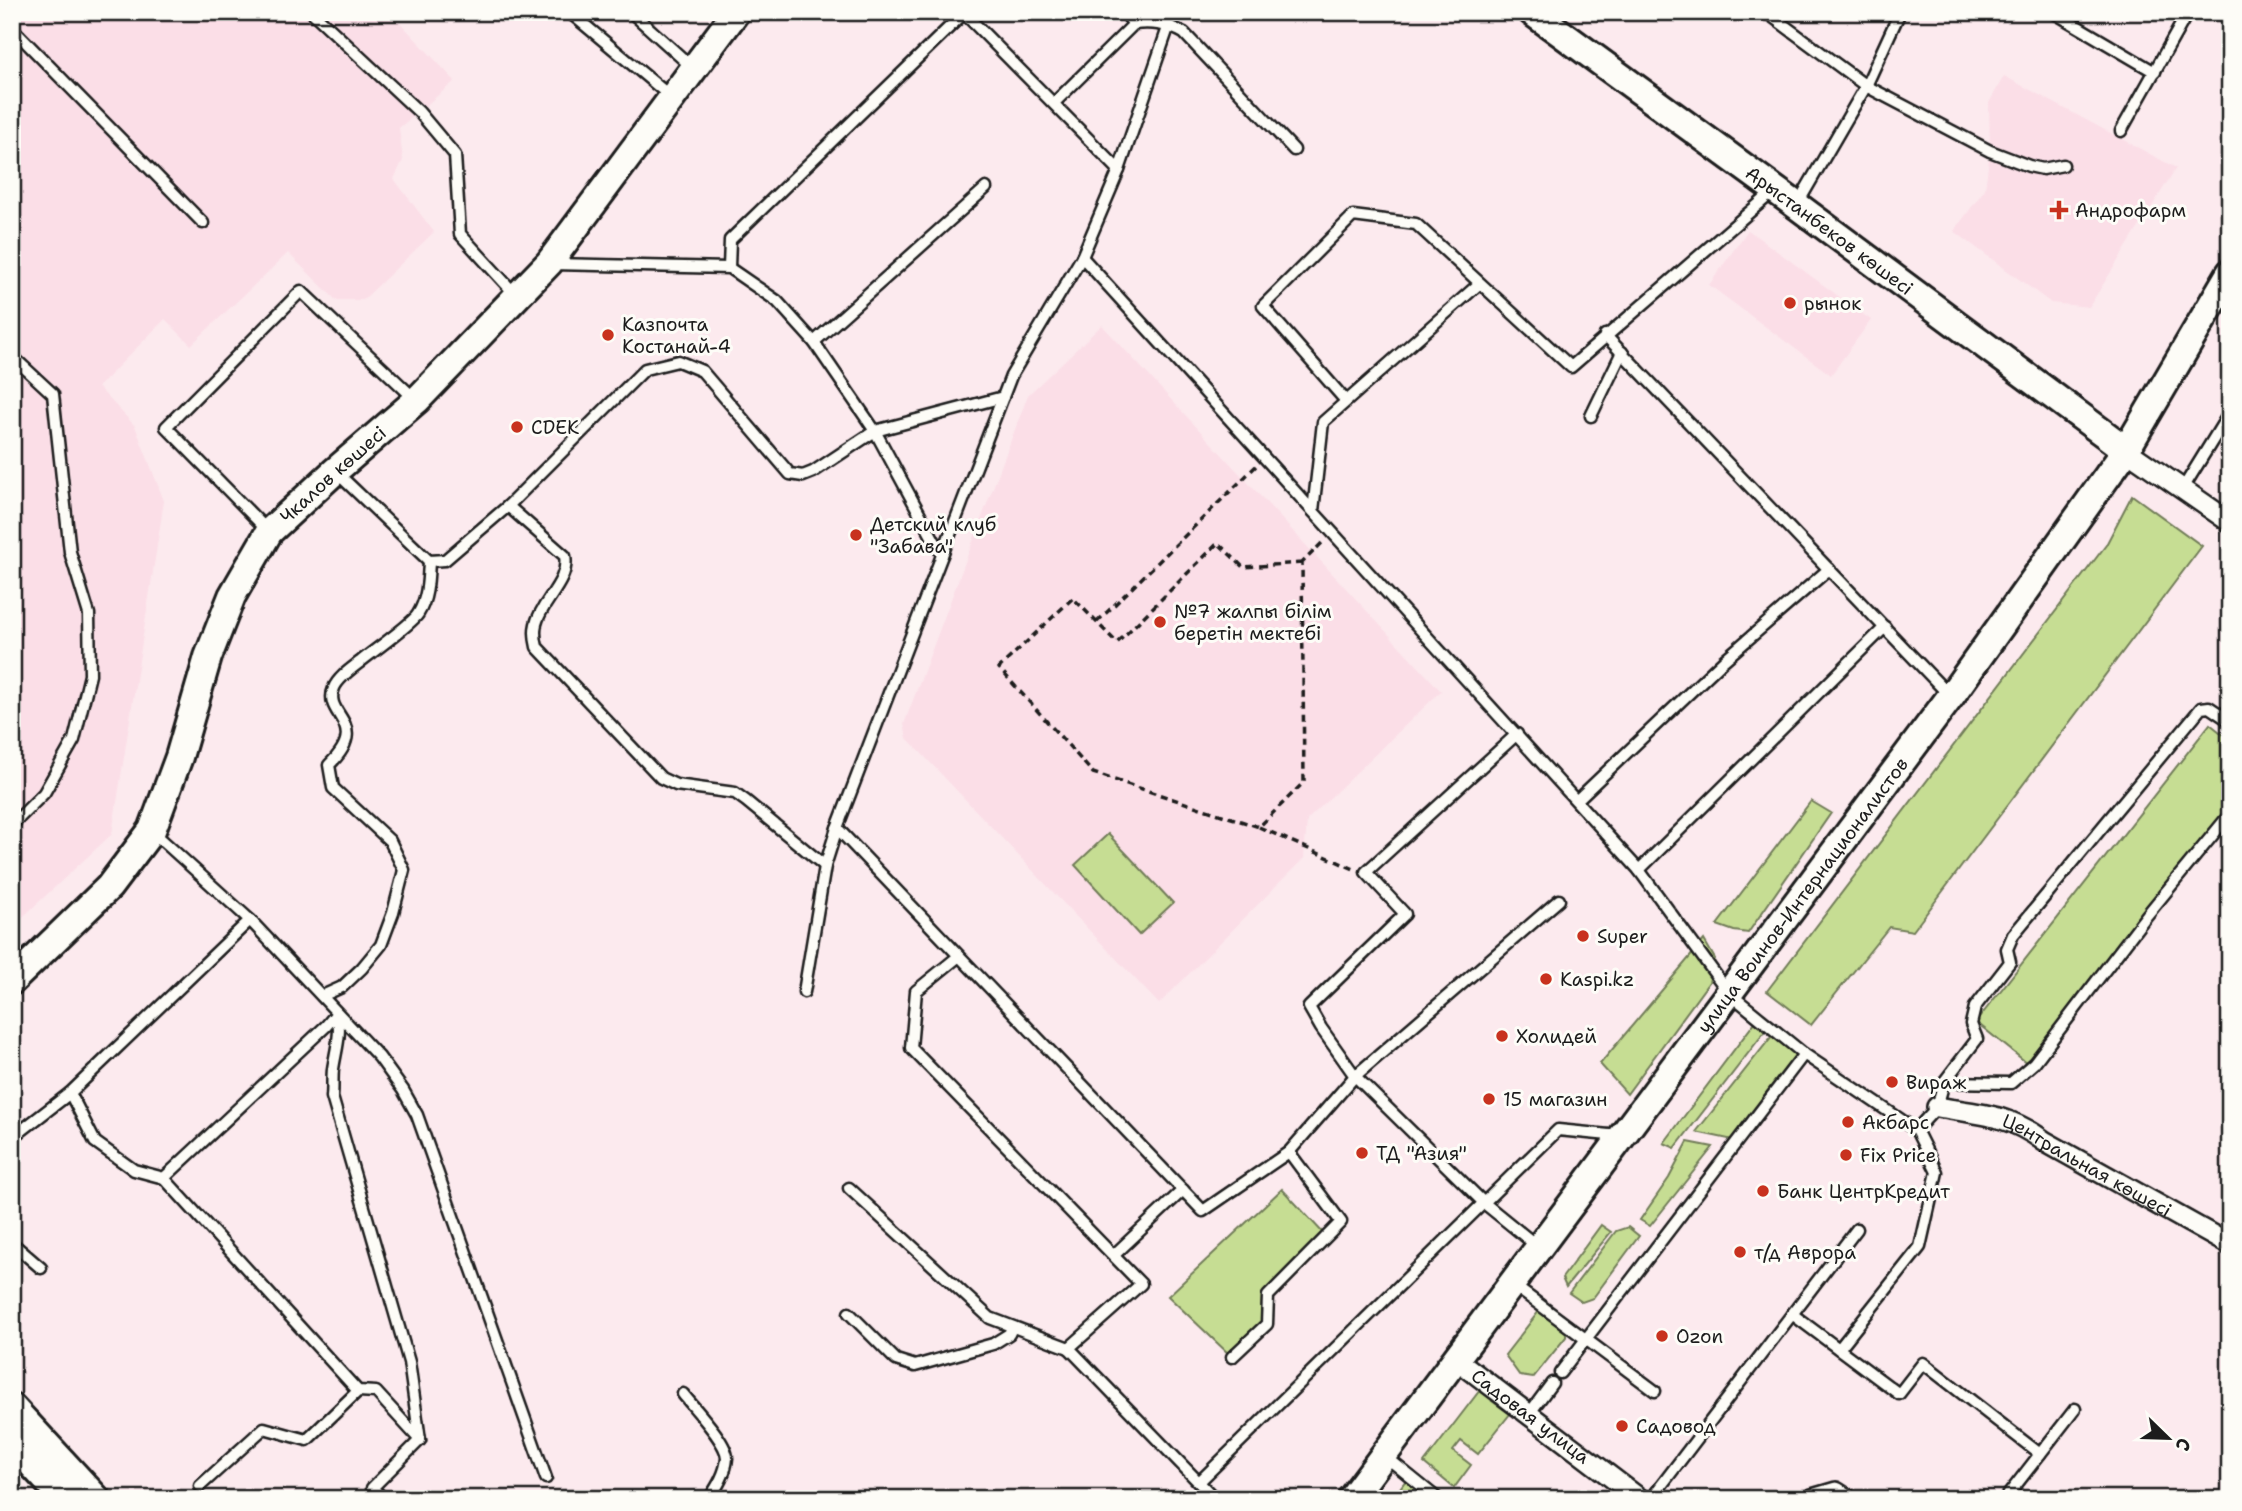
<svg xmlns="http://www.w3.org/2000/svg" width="2242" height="1511" font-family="'Shantell Sans',sans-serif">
  <rect width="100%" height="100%" fill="#fceaee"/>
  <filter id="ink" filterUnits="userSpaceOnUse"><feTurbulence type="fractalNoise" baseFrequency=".0143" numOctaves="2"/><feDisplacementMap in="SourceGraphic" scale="14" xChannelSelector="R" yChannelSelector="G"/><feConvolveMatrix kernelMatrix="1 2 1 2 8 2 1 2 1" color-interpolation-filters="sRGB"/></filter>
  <g filter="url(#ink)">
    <g fill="#fbdee7">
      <path d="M12 12H390L455 81 399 128 403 160 394 179 434 232 363 300H336L288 253 191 345 165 319 98 387 135 426 164 501 112 834 12 927Z"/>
      <path d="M2004 76 2176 168 2089 307 2051 303 1954 231 1985 189 1990 151 1989 103Z"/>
      <path d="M1748 230 1871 320 1831 375 1709 285Z"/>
      <path d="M1102 325 1441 691 1307 820 1304 858 1159 1004 907 738 904 724 1028 395Z"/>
    </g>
    <g fill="#c6dd93" stroke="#717c58" stroke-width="2">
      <path d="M2132 495 2202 546 1913 931 1889 927 1811 1025 1767 991 2106 545Z"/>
      <path d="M2210 724 2230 740V806L2027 1063 1976 1022Z"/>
      <path d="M1811 801 1831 813 1748 933 1734 931 1717 925Z"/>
      <path d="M1108 834 1173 903 1139 935 1075 865Z"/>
      <path d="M1704 940 1715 959 1709 982 1627 1094 1600 1064Z"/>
      <path d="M1755 1022 1766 1030 1675 1148 1664 1143Z"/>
      <path d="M1772 1036 1796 1055 1733 1140 1696 1132Z"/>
      <path d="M1688 1142 1713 1147 1650 1226 1640 1220 1669 1178Z"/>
      <path d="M1282 1189 1324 1234 1264 1294 1262 1322 1232 1357 1168 1296Z"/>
      <path d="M1601 1225 1611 1232 1566 1287 1562 1278Z"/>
      <path d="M1628 1227 1639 1236 1593 1298 1582 1302 1569 1293 1616 1231Z"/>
      <path d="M1543 1306 1566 1323V1337L1533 1378 1520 1376 1505 1355Z"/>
      <path d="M1480 1390 1499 1392 1492 1401 1510 1414 1478 1454 1461 1441 1453 1451 1471 1465 1454 1488 1424 1463Z"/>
      <path d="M1409 1476 1438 1499H1392Z"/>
    </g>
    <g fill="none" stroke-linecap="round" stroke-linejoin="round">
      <g stroke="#1c1c1c" stroke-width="15">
        <g id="lane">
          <path d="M312 12 419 112 455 155 460 234 515 294"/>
          <path d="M631 12 693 68"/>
          <path d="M963 12 1119 170"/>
          <path d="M1124 12 1134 24"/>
          <path d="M1766 12 1866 86 1990 151 2029 166 2043 169 2063 165"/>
          <path d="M2053 12 2155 72"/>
          <path d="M574 16 671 97"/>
          <path d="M12 28 203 223"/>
          <path d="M1054 103 1134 24C1153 22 1167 24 1184 33L1294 150"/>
          <path d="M2121 131 2188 12"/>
          <path d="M1798 203 1866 86 1900 12"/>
          <path d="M1082 257 1639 870 1729 993 1804 1054 1916 1130 1937 1172 1920 1247 1839 1349"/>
          <path d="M553 264 729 268 777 301 814 342 875 431 942 555"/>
          <path d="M729 268 730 240 964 13"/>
          <path d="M1605 335 1950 696"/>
          <path d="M814 342 986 188"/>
          <path d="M12 356 53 394 70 552 89 614 90 675 74 740 44 793 12 825"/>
          <path d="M1346 401 1263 306 1353 216 1416 224 1571 367 1775 190"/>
          <path d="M1591 416 1622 352"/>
          <path d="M335 471 429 561 445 560 508 506 645 369 678 361 702 371 790 474 803 476 813 472 875 431 1003 397"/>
          <path d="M2182 490 2230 412"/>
          <path d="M508 506 565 556C570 581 541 602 536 624 534 632 535 639 537 647L661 778 676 785 735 793 746 801 825 866"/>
          <path d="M1313 511 1323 422 1479 284"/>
          <path d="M268 531 166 427 301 291 416 400"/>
          <path d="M1517 734 1366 872 1405 914 1309 1007 1321 1028 1355 1076 1484 1203 1537 1246"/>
          <path d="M1577 800 1723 661 1829 569"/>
          <path d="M837 828 1203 1211 1289 1152 1355 1076 1559 900"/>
          <path d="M152 831 250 920 379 1057 403 1090 417 1115 546 1478"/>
          <path d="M1639 870 1885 627"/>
          <path d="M959 956 916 991 911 1048 1141 1284 1069 1348 1215 1499"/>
          <path d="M804 992 825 866 837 828 1011 376 1082 257 1119 170 1169 25"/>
          <path d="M322 996 342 987 362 968 381 945 393 913 404 870 390 841 333 788 329 765C372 723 322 716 334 688 338 678 351 669 360 662 372 652 412 624 418 614 428 598 428 579 429 561"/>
          <path d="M1944 1082 2011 1083 2034 1063 2147 915 2230 814"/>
          <path d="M70 1093 95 1142 134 1170 164 1178 358 1391 376 1392 420 1440 372 1488 384 1499"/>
          <path d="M1916 1130 1937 1107 1944 1082 1977 1039 1971 1024 1975 1007 2010 962 2007 949 2013 935 2201 708 2209 707 2230 721"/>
          <path d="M12 1138 70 1093 250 920"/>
          <path d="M164 1178 326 1026 337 1013C342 1033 336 1049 333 1069 332 1078 333 1088 332 1097L409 1362 420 1440"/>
          <path d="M849 1188 990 1318 1069 1348"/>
          <path d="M12 1243 41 1268"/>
          <path d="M1114 1255 1183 1190"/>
          <path d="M1512 1284 1655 1391"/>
          <path d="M849 1313 896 1360 915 1366 993 1344 1009 1334 1012 1328"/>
          <path d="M1792 1314 1899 1394 1923 1363 2040 1454"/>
          <path d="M1232 1357 1267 1324 1268 1296 1341 1222 1289 1152"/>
          <path d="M1560 1373 1804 1054"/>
          <path d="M683 1394C694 1408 727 1442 727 1458 726 1473 717 1487 709 1499"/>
          <path d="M1529 1414 1552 1383"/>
          <path d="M1385 1456 1438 1499"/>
          <path d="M1199 1482 1558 1130 1619 1136"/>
          <path d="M200 1486 264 1428 307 1440 358 1391"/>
          <path d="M1651 1499 1857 1229"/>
          <path d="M2005 1499 2075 1409"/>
        </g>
      </g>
      <g stroke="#1c1c1c" stroke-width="24">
        <g id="street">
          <path d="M2126 450 2230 522"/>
          <path id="s1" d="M1937 1107C1979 1114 2009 1114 2044 1141L2230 1245"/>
          <path id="s2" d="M1456 1359 1640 1499"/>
          <path d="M1812 1499 1836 1492 1847 1499"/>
        </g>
      </g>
      <g stroke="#1c1c1c" stroke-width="32">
        <g id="secondary">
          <path id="s3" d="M1532 12 1796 205 2126 450"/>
          <path id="s4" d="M12 981 109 887 152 830 179 757 208 657 232 596 269 532 335 471 417 400 549 263 736 12"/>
          <path d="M12 1407 97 1499"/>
          <path d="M12 1443 64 1499"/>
          <path id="s5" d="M1351 1499 1951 696 2126 450 2230 273"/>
        </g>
      </g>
      <g stroke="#1c1c1c" stroke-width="3.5" stroke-dasharray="7 5" stroke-linecap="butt">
        <path d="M1302 563 1243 567 1218 543 1117 643 1073 598 999 668 1093 773 1259 827 1304 782 1302 563 1324 541"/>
        <path d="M1097 622 1256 466"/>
        <path d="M1259 827 1354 869"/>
      </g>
      <use href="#lane" stroke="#fdfcf7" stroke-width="10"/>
      <use href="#street" stroke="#fdfcf7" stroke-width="19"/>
      <use href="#secondary" stroke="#fdfcf7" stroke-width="26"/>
    </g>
  </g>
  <g fill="#c8321e" stroke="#fdfcf7" stroke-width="2.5">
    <path d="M2055.5 199.5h7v7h7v7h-7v7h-7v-7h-7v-7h7z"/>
    <circle cx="1790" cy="303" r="7"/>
    <circle cx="608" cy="335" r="7"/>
    <circle cx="517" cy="427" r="7"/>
    <circle cx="856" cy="535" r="7"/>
    <circle cx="1160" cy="622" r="7"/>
    <circle cx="1583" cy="936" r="7"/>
    <circle cx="1546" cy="979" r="7"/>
    <circle cx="1502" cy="1036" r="7"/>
    <circle cx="1892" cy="1082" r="7"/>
    <circle cx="1489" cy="1099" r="7"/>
    <circle cx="1848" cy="1122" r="7"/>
    <circle cx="1362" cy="1153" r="7"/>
    <circle cx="1846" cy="1155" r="7"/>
    <circle cx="1763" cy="1191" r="7"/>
    <circle cx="1740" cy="1252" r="7"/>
    <circle cx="1662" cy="1336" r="7"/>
    <circle cx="1622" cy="1426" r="7"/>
  </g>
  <g text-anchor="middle" stroke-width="6" stroke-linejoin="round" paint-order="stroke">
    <g font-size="19" fill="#1c1c1c" stroke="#fdfcf7" text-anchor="start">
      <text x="2075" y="217">Андрофарм</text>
      <text x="1804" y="310">рынок</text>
      <text x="622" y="331">Казпочта<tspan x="622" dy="22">Костанай-4</tspan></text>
      <text x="531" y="434">CDEK</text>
      <text x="870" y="531">Детский клуб<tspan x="870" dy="22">"Забава"</tspan></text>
      <text x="1174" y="618">№7 жалпы білім<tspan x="1174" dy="22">беретін мектебі</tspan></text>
      <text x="1597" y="943">Super</text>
      <text x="1560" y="986">Kaspi.kz</text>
      <text x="1516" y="1043">Холидей</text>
      <text x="1906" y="1089">Вираж</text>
      <text x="1503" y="1106">15 магазин</text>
      <text x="1862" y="1129">Акбарс</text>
      <text x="1376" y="1160">ТД "Азия"</text>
      <text x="1860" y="1162">Fix Price</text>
      <text x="1777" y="1198">Банк ЦентрКредит</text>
      <text x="1754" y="1259">т/д Аврора</text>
      <text x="1676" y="1343">Ozon</text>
      <text x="1636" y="1433">Садовод</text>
    </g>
    <g font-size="19" fill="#1c1c1c" stroke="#fdfcf7">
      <text dy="7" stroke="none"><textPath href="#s3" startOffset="369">Арыстанбеков көшесі</textPath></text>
      <text dy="7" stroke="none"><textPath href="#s4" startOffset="614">Чкалов көшесі</textPath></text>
      <text dy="7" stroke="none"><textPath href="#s5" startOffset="754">улица Воинов-Интернационалистов</textPath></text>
      <text dy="7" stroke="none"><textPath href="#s1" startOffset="163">Центральная көшесі</textPath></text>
      <text dy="7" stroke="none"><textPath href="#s2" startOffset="94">Садовая улица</textPath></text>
    </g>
  </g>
  <rect width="2242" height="1511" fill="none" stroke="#fdfcf7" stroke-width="42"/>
  <rect x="21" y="21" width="2200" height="1469" fill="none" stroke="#1c1c1c" stroke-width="2.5" filter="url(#ink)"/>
  <g transform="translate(2168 1438) rotate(113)" stroke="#fdfcf7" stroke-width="5" paint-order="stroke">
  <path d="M0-5L12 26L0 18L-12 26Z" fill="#1c1c1c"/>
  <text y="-10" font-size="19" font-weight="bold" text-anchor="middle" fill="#1c1c1c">С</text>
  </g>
</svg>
